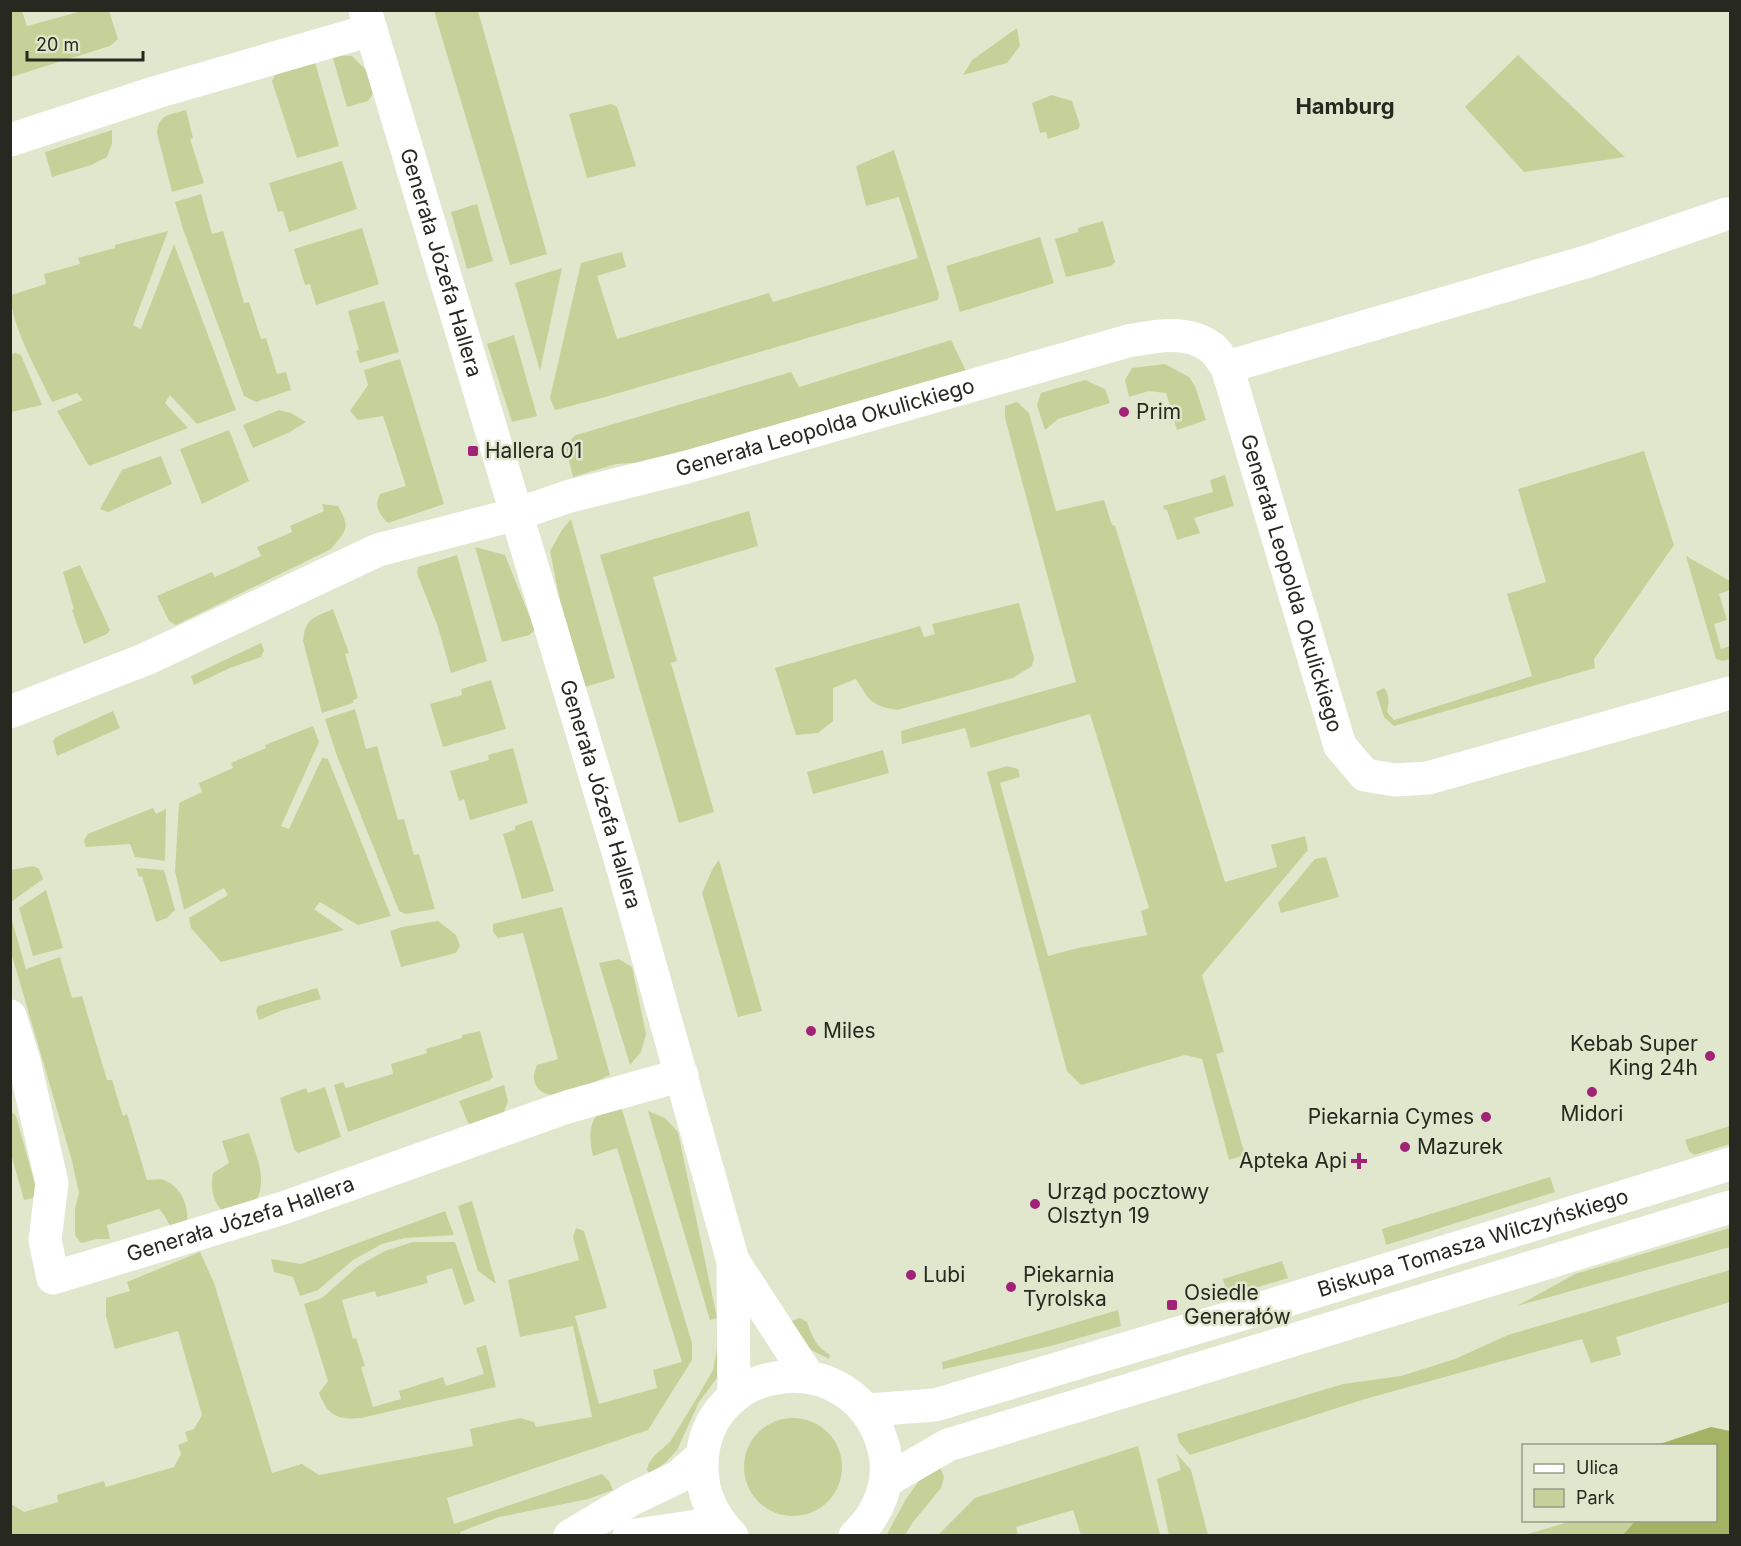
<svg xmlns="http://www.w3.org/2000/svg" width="1741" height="1546" font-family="Inter,sans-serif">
  <rect width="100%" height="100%" fill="#e1e7cd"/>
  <g fill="#c5d199">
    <path d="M11 10 22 11 27 26 82 11H109L118 39 110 46 11 77Z"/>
    <path d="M434 11H478L547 254 510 265Z"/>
    <path d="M1017 28 1020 46 1007 63 963 75 972 60Z"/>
    <path d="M332 55 352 56 367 71 374 92 368 101 347 107Z"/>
    <path d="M1518 55 1625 157 1524 172 1465 107Z"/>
    <path d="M314 59 339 146 297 158 272 81 277 71Z"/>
    <path d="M1052 95 1072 101 1080 125 1078 129 1048 139 1046 132 1040 133 1032 103Z"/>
    <path d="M611 104 617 107 636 166 587 178 569 114Z"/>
    <path d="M186 110 193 138 190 139 204 183 172 192 157 133C158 114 170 115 186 110Z"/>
    <path d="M112 130V143L107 157 91 165 52 177 45 152Z"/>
    <path d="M894 150 939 294 938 300 605 397 555 410 550 398 581 263 622 252 626 267 597 276 617 339 769 293 773 302 918 258 899 197 866 206 856 166Z"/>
    <path d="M342 161 357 209 289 232 283 211 278 212 269 183Z"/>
    <path d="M201 194 212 234 223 231 244 303 249 302 261 339 266 338 277 374 286 372 291 390 256 402 244 396 183 229 175 202Z"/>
    <path d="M477 204 493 261 467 269 451 212Z"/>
    <path d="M1103 221 1115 262 1111 266 1066 277 1055 239 1078 232V228Z"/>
    <path d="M362 228 379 284 316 305 310 284 305 285 294 249Z"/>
    <path d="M168 231 133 325 141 329 174 244 236 410 197 424 170 395 165 403 188 428 89 466 57 411 83 400 77 393 52 402C39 374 10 324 11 295L46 284 44 274 80 264 78 258 115 248V245Z"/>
    <path d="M1040 237 1054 283 960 312 946 266Z"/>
    <path d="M562 268 540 371 515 283Z"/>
    <path d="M384 301 399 352 360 363 356 351 359 350 348 311Z"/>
    <path d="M514 335 537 416 512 422 487 344Z"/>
    <path d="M951 340 966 371 664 461 616 464 573 477 565 445 576 435 791 372 799 387Z"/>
    <path d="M15 353 21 355 42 405 11 412V354Z"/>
    <path d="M400 359 444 504 388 523C379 514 374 507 380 494L406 486 383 416 358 420 350 411 368 385 364 370Z"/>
    <path d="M1165 364 1189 377 1195 386 1206 420 1177 430 1166 393 1149 391 1129 397 1125 380 1132 368Z"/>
    <path d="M1085 380 1105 389 1110 403 1058 419 1045 430 1037 405 1041 393Z"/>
    <path d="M1017 402 1029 413 1056 511 1104 500 1112 525 1115 526 1225 882 1277 867 1271 845 1305 836 1308 850 1202 975 1224 1052 1216 1054 1245 1155 1229 1160 1202 1059 1185 1055 1081 1085 1067 1071 987 772 1007 766 1018 769 1020 777 1000 783 1048 956 1078 948 1147 935 1141 911 1149 908 1090 714 971 748 965 728 902 744 901 731 1076 682 1005 418V406Z"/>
    <path d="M279 410 291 413 306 422 290 432 253 448 243 425Z"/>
    <path d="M229 430 249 481 202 504 180 449Z"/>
    <path d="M1644 451 1674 545 1594 659 1595 668 1394 726 1384 717 1376 692 1384 688C1390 695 1389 703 1387 712L1394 720 1532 676 1507 594 1546 582 1518 489Z"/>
    <path d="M161 456 172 484 108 512 100 509 122 470Z"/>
    <path d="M1225 475 1234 506 1194 518 1200 533 1177 540 1167 510 1164 509 1163 506 1213 492 1210 480Z"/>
    <path d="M322 504 338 506C351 528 346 531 331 549L176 625 169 621 157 596 212 572 215 577 261 556 257 547 292 532 290 526 324 511Z"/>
    <path d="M749 511 758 546 653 577 677 661 671 663 714 812 679 823 600 555Z"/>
    <path d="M571 519 615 678 585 687 559 596 550 551 562 530Z"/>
    <path d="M475 547 505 555 535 630 529 635 502 642Z"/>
    <path d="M457 555 487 661 451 673 438 627 417 573 418 567Z"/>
    <path d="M1686 556 1730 581V590L1719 594 1727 620 1714 624 1721 649 1730 646V659L1723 661 1716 659Z"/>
    <path d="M80 565 110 630 107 634 84 644 72 610 74 609 63 572Z"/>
    <path d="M1019 603 1034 658 1032 666 1013 678 897 710C870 705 870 701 856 679L833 688V721L818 733 796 735 775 668 920 626 924 637 935 634 932 624Z"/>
    <path d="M333 609 349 653 345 654 358 698 353 700V703L322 713 303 641C306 617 312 619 333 609Z"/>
    <path d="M261 643 264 650 261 657 230 668 194 685 191 676Z"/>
    <path d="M491 680 506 729 443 747 430 704 462 695 461 689Z"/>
    <path d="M355 709 366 749 377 746 398 820 404 819 414 855 419 854 435 909 406 914 399 911 337 756 325 719Z"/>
    <path d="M113 711 120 728 57 756 53 741 56 737Z"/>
    <path d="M313 726 319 742 281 826 289 829 322 758 328 759 391 916 358 925 320 902 314 909 344 930 221 962 191 928 189 918 228 895 224 888 184 910 175 871 179 803 202 792 199 783 233 768 231 763 266 748 265 745Z"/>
    <path d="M513 748 528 803 470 820 464 799 459 801 450 771 489 760 488 755Z"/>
    <path d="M883 750 889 773 813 794 807 772Z"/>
    <path d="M153 808 156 814 166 809 165 861 135 857 130 844 86 847 84 840 88 834Z"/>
    <path d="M532 820 554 891 522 899 503 834 515 830V826Z"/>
    <path d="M1326 857 1339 897 1281 913 1278 903 1315 859Z"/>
    <path d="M719 860 762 1011 738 1017 702 893 713 868Z"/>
    <path d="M33 866 39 869 43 879 11 902V870Z"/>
    <path d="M136 868 164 870 175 910 167 918 156 922 142 876 139 877Z"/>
    <path d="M46 890 63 948 33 956 19 908Z"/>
    <path d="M562 907 610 1075C592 1082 551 1107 537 1087 532 1079 534 1073 537 1065L558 1059 523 933 498 938 493 932V924Z"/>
    <path d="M10 914 26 969 60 957 72 998 82 996 107 1080H112L123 1116 127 1114 147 1180C151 1180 157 1179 161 1179 181 1184 191 1209 186 1226L175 1232C168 1225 166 1215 159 1209L107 1225 110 1239H97L81 1243 75 1235V1208L79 1193 72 1161 11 952Z"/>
    <path d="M438 921 456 935 460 946 456 953 401 967 390 931 402 927Z"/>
    <path d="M619 959 632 967 646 1034 641 1052 630 1065 599 963Z"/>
    <path d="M317 988 321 999 283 1010 259 1020 256 1011 258 1006Z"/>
    <path d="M480 1031 493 1077 490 1080 348 1132 334 1085 343 1082 346 1088 393 1074 391 1064 427 1053 426 1049 462 1038V1035Z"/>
    <path d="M504 1085 508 1101 503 1114 475 1126 468 1123 459 1101Z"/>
    <path d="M325 1087 341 1137 298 1153 294 1149 280 1098 306 1088 308 1093Z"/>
    <path d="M621 1106 692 1343V1360L648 1430 447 1498 454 1524 602 1474 609 1481 613 1490 588 1499 499 1517 460 1532 461 1535 11 1536V1504L24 1512 58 1502 57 1495 104 1481 106 1487 174 1467 181 1454 178 1445 188 1441 185 1432 194 1429 202 1415 178 1331 115 1349 106 1316V1298L130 1291 127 1282 200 1252 214 1283 272 1473 302 1464 319 1475 473 1446 470 1429 520 1418 534 1422 536 1427 592 1417 573 1326 520 1337 508 1280 579 1260 573 1237 576 1228 584 1231 607 1308 575 1316 599 1404 657 1388 653 1370 682 1362 617 1148 593 1156C589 1140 587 1116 607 1108 610 1106 617 1107 621 1106Z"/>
    <path d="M10 1110 16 1116 36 1188 33 1198 24 1200 11 1154Z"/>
    <path d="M648 1111 665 1118 678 1132 717 1318 710 1320Z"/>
    <path d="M1730 1126V1144L1694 1155 1689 1151 1685 1140Z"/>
    <path d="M249 1133C256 1156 268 1178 256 1201L226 1214C213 1204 210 1189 213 1173L229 1163 222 1141Z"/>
    <path d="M1550 1177 1555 1192 1386 1245 1382 1229Z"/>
    <path d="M472 1201 496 1284 478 1271 458 1206Z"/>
    <path d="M445 1211 454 1235 405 1238 382 1244 353 1260 318 1290 300 1296 293 1277 274 1272 271 1259 301 1264Z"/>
    <path d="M1730 1228V1247L1517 1306 1575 1274Z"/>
    <path d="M413 1242H455L475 1301 464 1305 452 1268 426 1276 428 1283 377 1297 375 1291 342 1300 353 1339 356 1338 365 1366 361 1367 373 1407 401 1399 399 1391 443 1377 446 1386 484 1374 476 1348 486 1345 496 1387 361 1418C337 1420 328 1416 319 1393L328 1381 304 1304 322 1298 358 1266 385 1251Z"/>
    <path d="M1282 1261 1288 1278 1228 1296 1223 1279Z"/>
    <path d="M1730 1270V1302L1616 1337 1621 1355 1591 1363 1582 1339 1365 1399 1190 1455 1179 1442 1177 1434 1343 1384 1401 1376 1455 1359 1508 1335Z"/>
    <path d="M1118 1310 1121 1326 1051 1346 943 1369 942 1362Z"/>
    <path d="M800 1318 807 1322C812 1336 816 1347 830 1355L829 1359 807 1348 788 1322Z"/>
    <path d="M717 1349V1378L699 1402 677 1450 666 1462 649 1475 647 1469 649 1463 655 1455 670 1442 698 1396 713 1370Z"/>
    <circle cx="793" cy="1467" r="49"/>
    <path d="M1138 1446 1160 1535H1081L1073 1510 1016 1527 1018 1535H938L975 1498Z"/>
    <path d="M1176 1453 1191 1470 1208 1535H1169L1157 1479 1181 1470Z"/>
    <path d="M940 1467 944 1477 941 1488 913 1522 905 1535 886 1536 906 1499 919 1481Z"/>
    <path d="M1572 1521V1520L1635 1521 1623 1535H1524Z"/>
  </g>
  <path fill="#a2b363" d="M1711 1427 1730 1431V1535H1623L1635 1521 1716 1520V1446L1657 1445Z"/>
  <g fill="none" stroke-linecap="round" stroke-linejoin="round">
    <g stroke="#fff" stroke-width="33">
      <path id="s1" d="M365 10 622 865 733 1261 734 1397"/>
      <path d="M10 140 157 92 371 30"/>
      <path d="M1227 367 1589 261 1726 214"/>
      <path id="s2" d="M10 712 146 659 378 550 517 514 570 496 687 467 1128 341C1155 336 1188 329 1212 348 1218 353 1222 361 1227 367L1340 746 1365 775 1395 780 1428 778 1730 693"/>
      <path id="s3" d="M10 1016 24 1061 52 1183 45 1240 53 1278 286 1207 567 1107 682 1075"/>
      <path d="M733 1261 808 1376"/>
      <path d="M570 1536 632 1499 678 1477 702 1456"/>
      <path d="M629 1536 697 1526H722"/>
    </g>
    <g stroke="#fff" stroke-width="33">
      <path id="s4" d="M867 1410 935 1405 1236 1316 1730 1164"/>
      <path d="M886 1481 948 1445 1730 1207"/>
      <path d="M732 1536C713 1517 702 1494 702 1467 701 1360 856 1340 884 1449 892 1481 879 1514 855 1536"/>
    </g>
  </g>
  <g fill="#a02378" stroke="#e1e7cd" stroke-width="2">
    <circle cx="1124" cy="412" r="6"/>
    <rect x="467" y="445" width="12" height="12" rx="3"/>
    <circle cx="811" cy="1031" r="6"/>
    <circle cx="1710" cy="1056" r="6"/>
    <circle cx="1592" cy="1092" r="6"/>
    <circle cx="1486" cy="1117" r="6"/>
    <circle cx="1405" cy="1147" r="6"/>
    <path d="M1356 1152h6v6h6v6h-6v6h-6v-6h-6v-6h6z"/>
    <circle cx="1035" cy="1204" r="6"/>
    <circle cx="911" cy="1275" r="6"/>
    <circle cx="1011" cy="1287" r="6"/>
    <rect x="1166" y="1299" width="12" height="12" rx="3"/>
  </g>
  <g text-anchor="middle" stroke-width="5" stroke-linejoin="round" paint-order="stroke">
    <g font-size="21" fill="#272920" stroke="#e1e7cd">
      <text dy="7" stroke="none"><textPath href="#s1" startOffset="264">Generała Józefa Hallera</textPath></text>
      <text dy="7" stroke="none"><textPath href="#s2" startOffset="866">Generała Leopolda Okulickiego</textPath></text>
      <text dy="7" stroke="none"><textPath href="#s2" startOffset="1518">Generała Leopolda Okulickiego</textPath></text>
      <text dy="7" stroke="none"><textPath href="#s1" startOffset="819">Generała Józefa Hallera</textPath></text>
      <text dy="7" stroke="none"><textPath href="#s3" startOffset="465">Generała Józefa Hallera</textPath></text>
      <text dy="7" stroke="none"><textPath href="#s4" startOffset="630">Biskupa Tomasza Wilczyńskiego</textPath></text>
    </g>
    <g font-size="21" fill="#272920" stroke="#e1e7cd" text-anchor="start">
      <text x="1136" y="419">Prim</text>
      <text x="485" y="458">Hallera 01</text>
      <text x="823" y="1038">Miles</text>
      <text x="1698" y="1051" text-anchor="end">Kebab Super<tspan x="1698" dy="24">King 24h</tspan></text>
      <text x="1592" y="1121" text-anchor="middle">Midori</text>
      <text x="1474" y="1124" text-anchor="end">Piekarnia Cymes</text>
      <text x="1417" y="1154">Mazurek</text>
      <text x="1347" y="1168" text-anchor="end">Apteka Api</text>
      <text x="1047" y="1199">Urząd pocztowy<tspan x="1047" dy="24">Olsztyn 19</tspan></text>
      <text x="923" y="1282">Lubi</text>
      <text x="1023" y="1282">Piekarnia<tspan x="1023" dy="24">Tyrolska</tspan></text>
      <text x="1184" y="1300">Osiedle<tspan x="1184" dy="24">Generałów</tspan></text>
    </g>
    <g font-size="22" font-weight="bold" fill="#272920" stroke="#e1e7cd">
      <text x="1345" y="114">Hamburg</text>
    </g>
  </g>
  <rect width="1741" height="1546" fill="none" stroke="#272920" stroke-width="24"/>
  <rect x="1522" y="1444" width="195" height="78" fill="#e1e7cd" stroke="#979b88" stroke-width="1.5"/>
  <rect x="1534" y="1464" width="30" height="9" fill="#ffffff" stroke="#979b88" stroke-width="1.5"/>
  <text x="1576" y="1474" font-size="18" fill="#272920">Ulica</text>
  <rect x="1534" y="1489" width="30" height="18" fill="#c5d199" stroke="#979b88" stroke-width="1.5"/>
  <text x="1576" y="1504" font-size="18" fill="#272920">Park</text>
  <path d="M27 51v9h116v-9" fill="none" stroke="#272920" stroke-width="3"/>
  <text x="36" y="51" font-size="18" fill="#272920" stroke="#e1e7cd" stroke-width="4.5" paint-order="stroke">20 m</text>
</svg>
